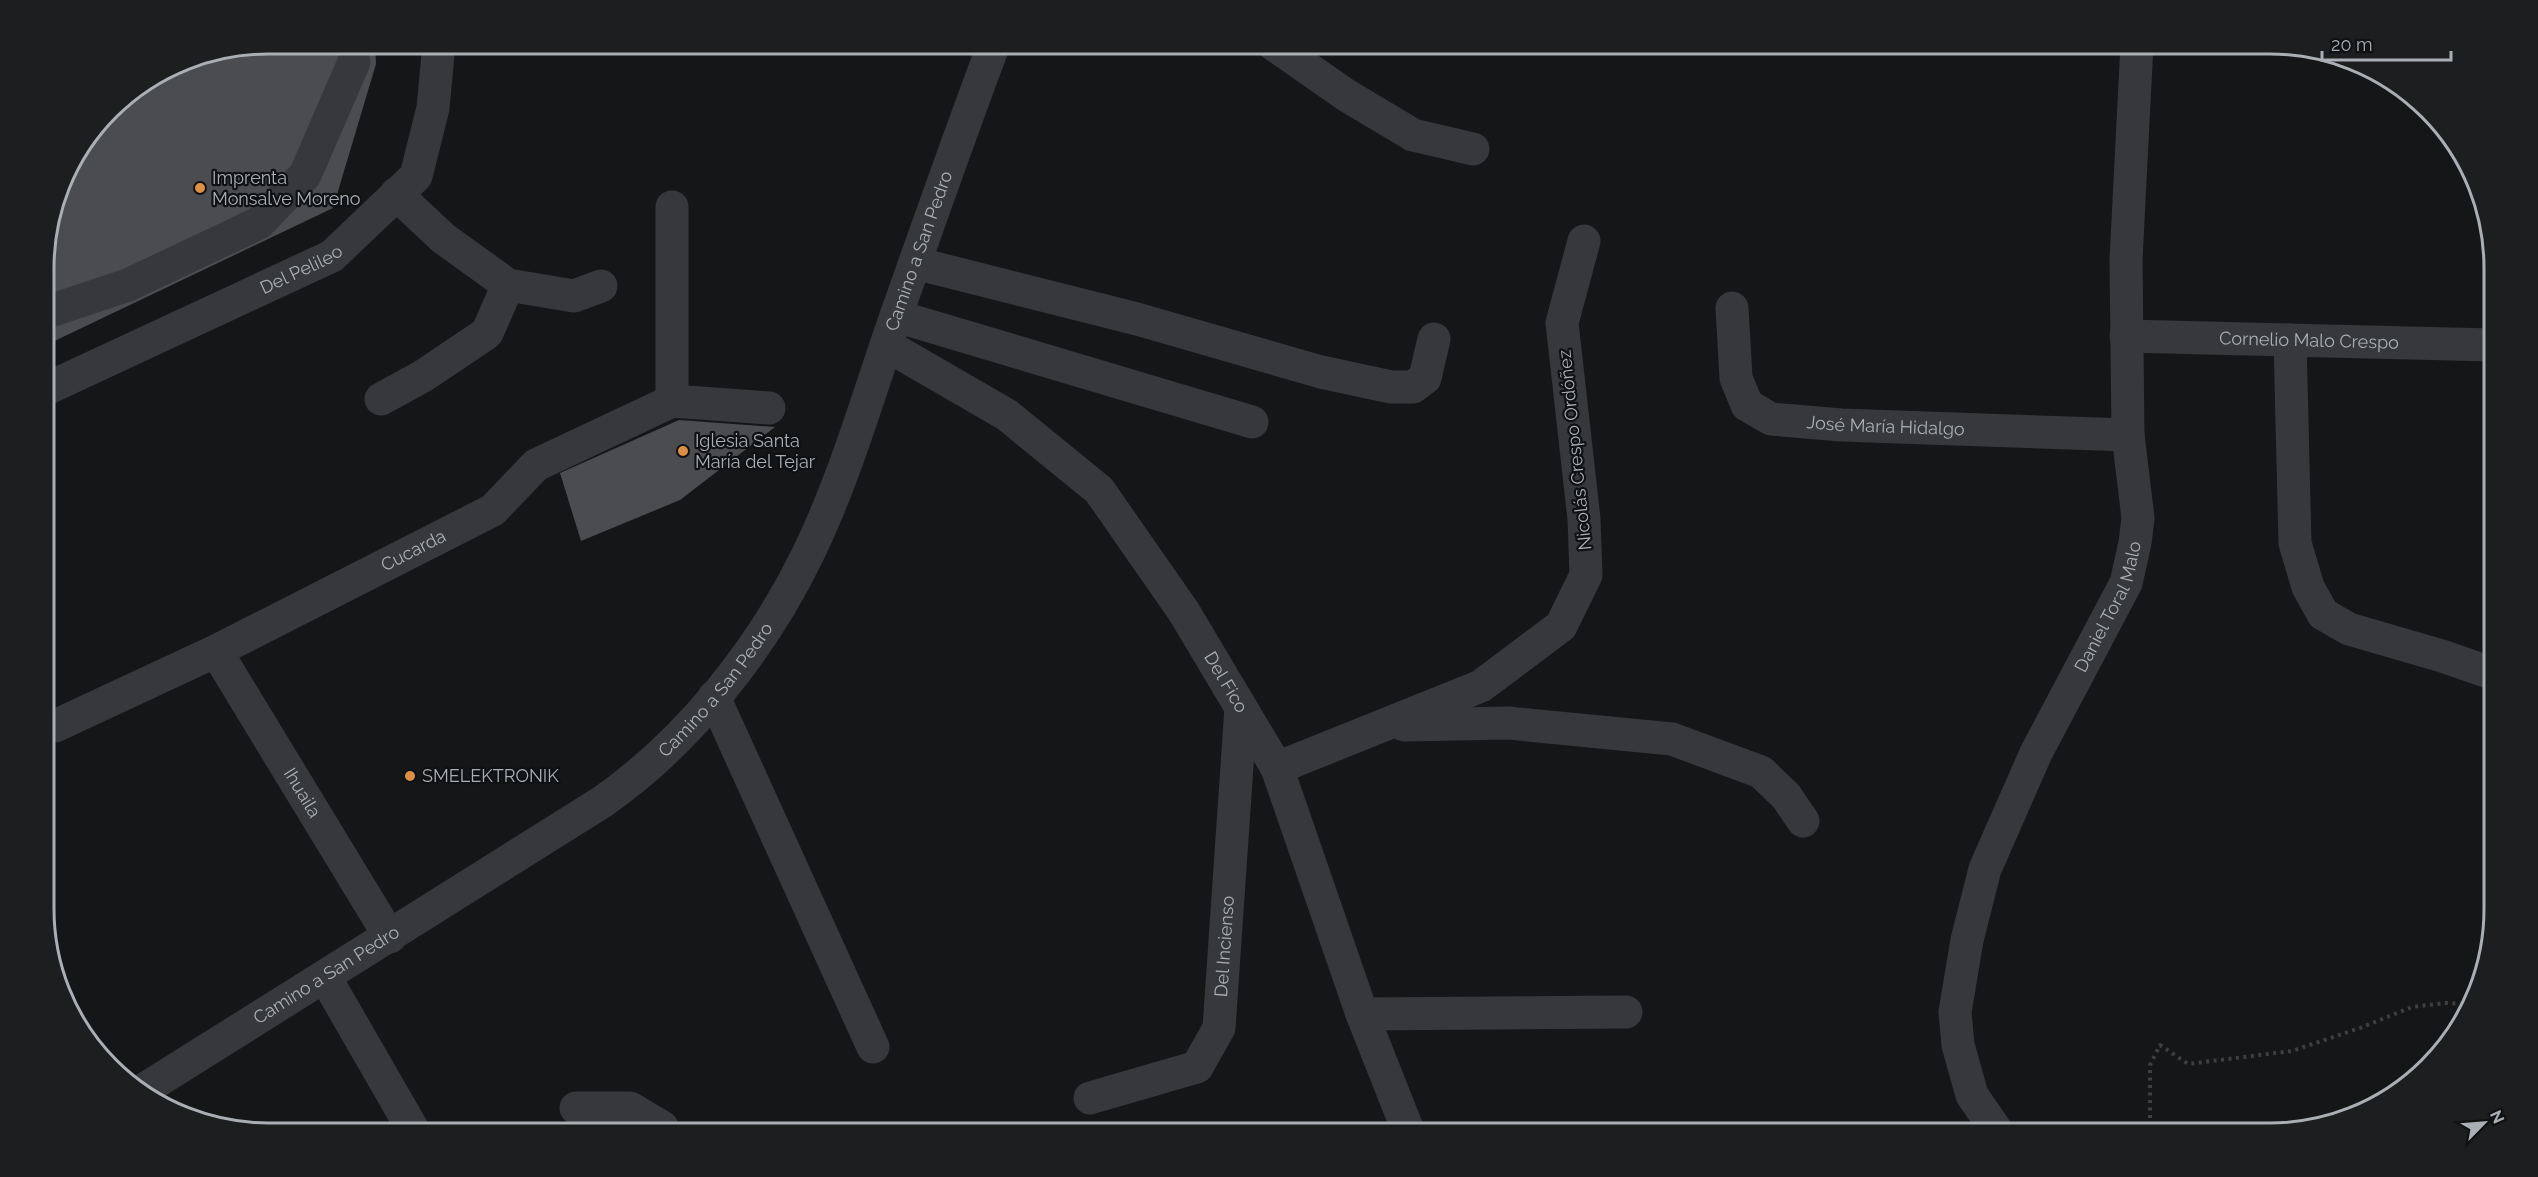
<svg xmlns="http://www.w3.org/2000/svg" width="2538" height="1177" font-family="Raleway,sans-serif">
  <rect width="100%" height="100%" fill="#151617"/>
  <g fill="#4a4c4f">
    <path d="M268 44H375L376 64 333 208 44 346V253L66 169 120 99 182 60Z"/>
    <path d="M679 420 775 427 680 500 581 541 560 473Z"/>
  </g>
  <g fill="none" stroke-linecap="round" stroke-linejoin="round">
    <path stroke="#3d3f42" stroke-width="4" stroke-dasharray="3 4.5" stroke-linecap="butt" d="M2150 1133V1065L2160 1045 2188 1064 2292 1051 2360 1028 2412 1007 2445 1003 2472 1004"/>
    <g stroke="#37383b" stroke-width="33">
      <path d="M1273 44 1346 95 1413 135 1473 149"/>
      <path d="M396 194 443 238 508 285 574 296 601 286"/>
      <path d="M915 263 1137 319 1321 372 1391 387H1413L1425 378 1434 339"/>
      <path id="s1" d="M1732 308 1736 378 1747 405 1771 419 1841 425 2128 435"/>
      <path d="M44 313 128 285 259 223 305 175 354 62"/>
      <path d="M896 316 1252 422"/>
      <path id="s2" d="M2126 336 2493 345"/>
      <path d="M2290 340 2295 543 2308 587 2323 614 2349 629 2442 656 2494 674"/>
      <path id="s3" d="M886 345 1007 415 1099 490 1184 612 1277 768 1362 1014 1409 1133"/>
      <path id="s4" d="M44 390 332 256 416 176 433 108 439 44"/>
      <path d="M381 399 423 376 487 333 508 285"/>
      <path d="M672 401V207"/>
      <path id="s5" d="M216 651 390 937"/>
      <path d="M714 697 873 1047"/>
      <path d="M1404 725 1508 723 1672 739 1761 772 1786 796 1803 821"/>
      <path id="s6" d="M55 726 216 651 493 510 536 465 672 401 769 408"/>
      <path d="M1277 768 1481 686 1561 626 1586 575 1584 519 1562 323 1584 241"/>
      <path d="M325 977 412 1128"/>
      <path d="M1362 1014 1626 1012"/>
      <path id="s7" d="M140 1092 602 802C688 742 762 649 808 554 845 478 868 396 896 316 928 225 960 134 994 44"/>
      <path id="s8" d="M1090 1098 1197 1067 1219 1028 1241 708"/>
      <path d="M576 1108H630L662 1127 664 1133"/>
      <path id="s9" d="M1998 1133 1972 1095 1958 1045 1955 1012 1967 940 1985 869 2036 753 2126 583 2135 543 2138 518 2128 435 2126 260 2137 44"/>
    </g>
  </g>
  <g fill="#de8f46" stroke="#101112" stroke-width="2">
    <circle cx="200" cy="188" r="6"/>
    <circle cx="683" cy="451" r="6"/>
    <circle cx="410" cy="776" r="6"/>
  </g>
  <g text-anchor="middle" stroke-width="4.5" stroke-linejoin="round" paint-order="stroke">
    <g font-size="18" fill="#a9afb5" stroke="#101112" text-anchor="start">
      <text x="212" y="184">Imprenta<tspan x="212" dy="21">Monsalve Moreno</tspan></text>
      <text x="695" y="447">Iglesia Santa<tspan x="695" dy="21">María del Tejar</tspan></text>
      <text x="422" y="782">SMELEKTRONIK</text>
    </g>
    <g font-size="18" fill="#a9afb5" stroke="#101112">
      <text dy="6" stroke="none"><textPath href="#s7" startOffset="1194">Camino a San Pedro</textPath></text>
      <text dy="6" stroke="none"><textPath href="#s4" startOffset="284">Del Pelileo</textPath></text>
      <text dy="6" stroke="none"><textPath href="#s2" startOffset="183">Cornelio Malo Crespo</textPath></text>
      <text dy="6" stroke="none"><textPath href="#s1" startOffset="242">José María Hidalgo</textPath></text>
      <text transform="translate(1575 450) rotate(-96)" y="6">Nicolás Crespo Ordóñez</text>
      <text dy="6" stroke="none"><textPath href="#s6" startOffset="399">Cucarda</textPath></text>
      <text dy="6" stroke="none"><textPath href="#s9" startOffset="568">Daniel Toral Malo</textPath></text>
      <text dy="6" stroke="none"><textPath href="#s3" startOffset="489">Del Fico</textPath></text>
      <text dy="6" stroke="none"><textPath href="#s7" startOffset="706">Camino a San Pedro</textPath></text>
      <text dy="6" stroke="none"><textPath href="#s5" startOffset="166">Ihuaila</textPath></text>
      <text dy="6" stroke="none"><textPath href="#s8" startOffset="238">Del Incienso</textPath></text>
      <text dy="6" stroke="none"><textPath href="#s7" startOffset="220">Camino a San Pedro</textPath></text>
    </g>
  </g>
  <path d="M0 0H2538V1177H0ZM268 54H2270A214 214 0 0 1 2484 268V909A214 214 0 0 1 2270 1123H268A214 214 0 0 1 54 909V268A214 214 0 0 1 268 54Z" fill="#1c1e1f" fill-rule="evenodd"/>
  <path fill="none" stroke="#a9afb5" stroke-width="3" d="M268 54H2270A214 214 0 0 1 2484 268V909A214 214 0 0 1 2270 1123H268A214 214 0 0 1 54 909V268A214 214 0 0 1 268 54Z"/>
  <g transform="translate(2484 1123) rotate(65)" stroke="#101112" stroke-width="4.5" paint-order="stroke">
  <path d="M0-4.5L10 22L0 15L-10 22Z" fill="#a9afb5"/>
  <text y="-9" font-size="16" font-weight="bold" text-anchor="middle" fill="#a9afb5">N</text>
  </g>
  <path d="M2322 51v9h129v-9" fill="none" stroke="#a9afb5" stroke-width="3"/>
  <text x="2331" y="51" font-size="18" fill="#a9afb5" stroke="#101112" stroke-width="4.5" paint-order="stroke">20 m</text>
</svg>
